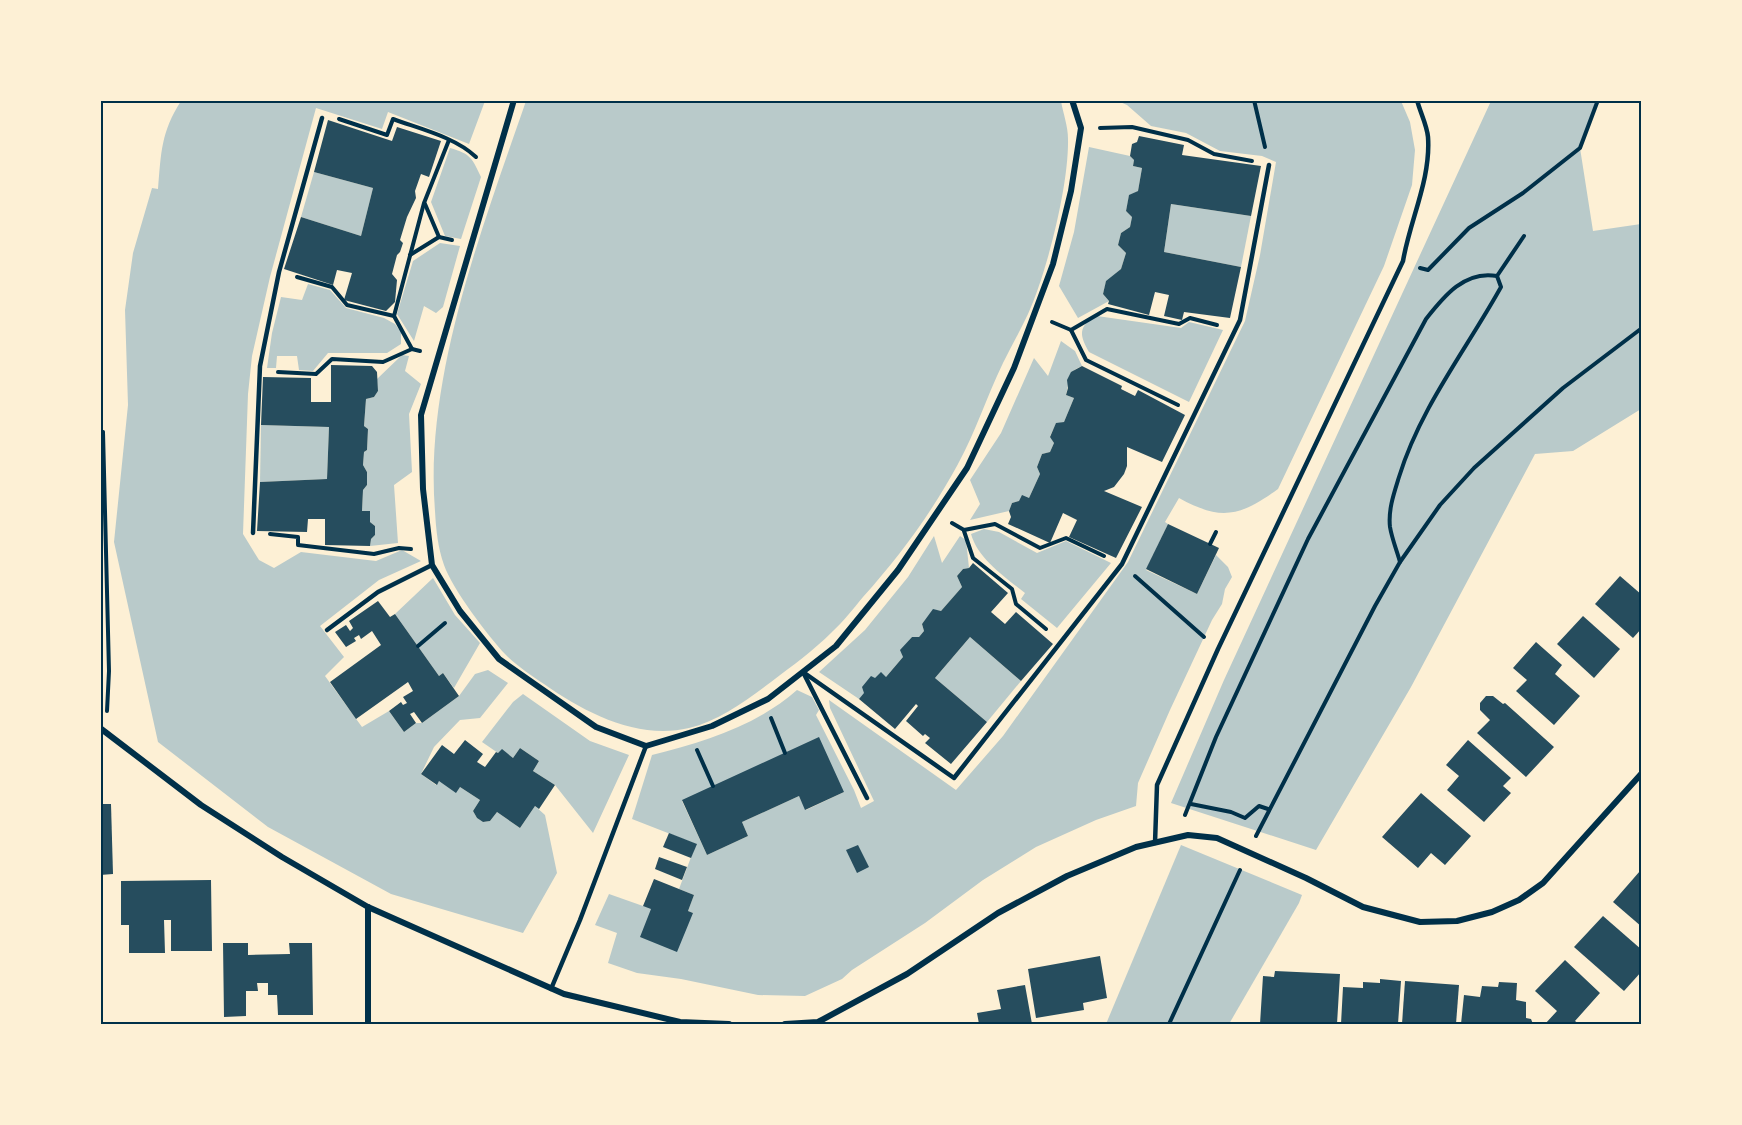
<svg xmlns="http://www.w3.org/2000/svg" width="1742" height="1125" font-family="'IBM Plex Sans',sans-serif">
  <rect width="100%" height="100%" fill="#fdf0d5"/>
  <g fill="#b9caca" fill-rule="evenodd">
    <path d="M181 101H485L469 144 388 112 382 129 316 108 270 277 252 356 248 394 243 534 259 560 274 568 301 552 376 561 402 550 421 561 379 580 320 626 344 657 325 676 362 727 389 711 404 732 416 723H422L459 696 475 674 488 670 508 683 480 718 460 720 434 747 421 774 436 785 439 781 460 787 480 800 473 811 477 818 483 822 490 821 497 812 520 828 535 806 545 815 557 873 523 933 391 894 268 827 158 742 114 542 128 405 125 310 133 253 152 188 158 189C161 153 161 132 181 101Z"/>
    <path d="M526 101H1061C1063 113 1068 126 1068 139 1069 185 1047 272 1028 314 1020 331 1011 347 1003 363 987 396 976 431 958 464 932 512 900 556 863 597 853 609 843 622 832 632 813 651 792 666 771 682 747 700 719 721 689 728 638 740 585 713 544 684 531 675 517 666 506 655 488 636 453 590 444 565 438 548 436 530 435 511 424 377 483 226 526 101Z"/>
    <path d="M1118 101H1401L1410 122 1415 150 1412 185 1384 266 1278 489C1239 517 1221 521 1179 498L1165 522 1168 524 1146 570 1197 594 1216 555 1228 567 1232 577 1225 589 1222 604 1212 620 1170 710 1138 783 1136 806 1096 820 1036 847 983 880 925 923 852 970 842 979 805 996 758 995 681 979 637 973 608 963 617 933 595 925 609 894 643 906 693 913 688 911 694 895 679 889 696 844 632 819 652 755C704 742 756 726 797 690L812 697 819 710 816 715 854 790 861 808 874 801 830 708 829 700 956 790 1003 736 1128 562 1245 321 1260 255 1276 162 1262 156 1220 151 1186 133 1151 126 1127 105ZM844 792 806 810 799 796 742 822 748 836 707 855 682 801Z"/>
    <path d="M1491 101H1598L1580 148 1593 231 1641 224V409L1573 451 1535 454 1411 687 1316 850 1171 803 1224 680Z"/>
    <path d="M1089 147 1130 156 1134 160 1133 166 1142 168 1138 191 1129 196 1126 211 1132 217 1130 227 1121 233 1118 245 1126 253 1121 269 1106 282 1103 294 1109 301 1078 318 1059 286 1074 232Z"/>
    <path d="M450 148C471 154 472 158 481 177L461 239 445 236 431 202Z"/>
    <path d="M314 172 373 188 361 236 301 217Z"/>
    <path d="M1171 204 1251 216 1241 267 1164 252Z"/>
    <path d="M440 243 460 246 443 307 436 313 424 306 414 341 397 314 413 261Z"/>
    <path d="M308 284 330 290 346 308 384 318 395 324 401 332V344L387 353H328L313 371 299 370 297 356H277L276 368H267L272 333 281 297 302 300Z"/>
    <path d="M1097 316 1181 328 1189 322 1223 330 1189 402 1089 352C1080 336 1077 326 1097 316Z"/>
    <path d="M1061 341 1075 351 1082 366C1066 372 1070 382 1066 395L1074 398 1064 422 1056 424 1050 436 1054 443 1050 452 1042 454 1037 467 1040 474 1029 498 1012 503 1009 511 970 520 980 504 970 480 1001 433 1034 358 1048 376Z"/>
    <path d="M402 355 409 356 405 371 421 384 409 414 412 472 394 485 398 543 370 546 371 539 375 535V526L370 522V511H362L363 490 367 485V472L363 465 364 452 367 450 368 429 364 426 366 399 374 397 378 391 377 379Z"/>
    <path d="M261 425 329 427 327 479 260 482Z"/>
    <path d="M984 529 999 532 1037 553 1066 541 1111 563 1057 628 1021 599 1025 593C1005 577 978 559 971 534Z"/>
    <path d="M934 536 942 563 960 536 966 540 969 568 963 569 957 576 962 587 941 611 933 610 922 624 924 631 919 637H912L901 650 903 657 886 677 859 699 819 672 865 630 908 577Z"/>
    <path d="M433 578 455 615 480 643 454 688 443 673 439 676 395 614Z"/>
    <path d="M970 637 1021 681 987 722 935 678Z"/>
    <path d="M523 694 590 741 629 755 593 833 555 785 533 771 539 761 520 748 513 758 502 750 498 753 482 742 513 702Z"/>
    <path d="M1181 845 1302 895 1299 903 1229 1024H1106Z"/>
  </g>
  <g fill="#264d5e">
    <path d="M328 120 392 141 397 127 441 141 429 177 421 174 415 191 416 198 407 217 400 240 403 243 400 252 397 255 392 274 397 280 395 302 386 311 344 300 352 273 337 270 333 285 284 269 301 217 361 236 373 188 314 172Z"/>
    <path d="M1139 136 1184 145 1182 155 1261 166 1251 216 1171 204 1164 252 1241 267 1230 318 1184 312 1182 320 1164 316 1169 295 1155 292 1149 315 1108 304 1109 301 1103 294 1106 281 1121 269 1126 253 1118 245 1121 233 1130 227 1132 217 1126 211 1129 195 1138 191 1142 168 1133 166 1134 160 1130 156 1132 144 1137 142Z"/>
    <path d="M331 365 372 366 377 372 378 391 374 397 366 399 364 426 368 429 367 450 364 452 363 465 367 472V485L363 490 362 511H370V522L375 526V535L371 539 370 546 325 545V519H308L307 532 257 531 260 482 327 479 329 427 261 425 263 377 311 378V402H331Z"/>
    <path d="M1082 366 1122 386 1121 389 1135 396 1138 390 1185 415 1162 462 1127 447V466L1124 474 1114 487 1104 491 1142 507 1116 558 1069 537 1077 520 1063 513 1050 543 1008 524 1011 517 1009 511 1012 503 1019 501 1022 495 1029 498 1040 474 1037 467 1042 454 1050 452 1054 443 1050 437 1056 423 1064 422 1074 398 1066 395 1068 388 1067 380 1071 372Z"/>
    <path d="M1168 524 1219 548 1197 594 1146 569Z"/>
    <path d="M973 563 1008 593 991 612 1005 624 1016 612 1053 644 1021 681 970 637 935 678 987 722 951 764 925 743 930 738 925 734 923 736 906 721 918 706 916 704 895 729 859 699 864 693 862 687 871 676 875 678 881 672 886 677 903 657 900 650 912 637H919L924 631 922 624 933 609 941 611 962 587 957 576 963 569 969 568Z"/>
    <path d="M1620 576 1642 595V628L1633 638 1595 604Z"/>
    <path d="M378 601 390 617 395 614 439 676 443 673 459 696 422 723 414 712 410 714 416 723 404 732 389 711 401 702 403 705 407 703 403 697 413 691 408 682 356 719 330 682 381 645 372 631 361 639 359 635 354 638 356 641 346 647 335 632 346 625 350 631 353 628 349 621Z"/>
    <path d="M1583 616 1620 649 1594 678 1557 644Z"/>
    <path d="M1536 642 1562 665 1555 674 1580 696 1554 725 1516 691 1527 680 1513 668Z"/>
    <path d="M1486 696H1493L1503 704 1505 703 1554 747 1526 777 1477 733 1490 720 1480 710V703Z"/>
    <path d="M819 737 844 792 805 810 799 796 742 822 748 836 707 855 682 800Z"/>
    <path d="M465 740 483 754 477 762 485 767 496 752 498 753 502 749 513 758 520 748 539 761 533 771 555 785 539 809 535 806 520 828 497 812 490 821 483 822 477 818 473 811 480 800 460 787 456 793 439 781 437 785 421 774 442 745 454 754Z"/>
    <path d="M1468 740 1511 778 1503 786 1511 793 1484 822 1447 790 1459 776 1446 765Z"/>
    <path d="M1421 793 1471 836 1445 865 1431 853 1418 868 1382 837Z"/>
    <path d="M100 804H111L113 874 100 875Z"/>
    <path d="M669 833 697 844 691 858 663 847Z"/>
    <path d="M858 845 869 867 857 873 846 850Z"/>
    <path d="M659 857 687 867 682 880 655 869Z"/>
    <path d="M1640 871 1642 872V927L1613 902Z"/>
    <path d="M654 879 694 895 688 911 693 913 677 952 640 937 651 909 643 906Z"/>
    <path d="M211 880 212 951H171V920H164L165 953H129V925H121V881Z"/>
    <path d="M1603 916 1642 950V971L1624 991 1574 947Z"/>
    <path d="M223 943H248V955L290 954 289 943H312L313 1015H278L277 995H268V983H257L258 991H246V1016L224 1017Z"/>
    <path d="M1100 956 1107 998 1083 1003 1084 1010 1036 1018 1028 969Z"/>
    <path d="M1565 960 1600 993 1575 1021 1579 1024H1545L1557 1011 1535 991Z"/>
    <path d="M1275 971 1340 974 1337 1024H1260L1263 976 1274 977Z"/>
    <path d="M1380 979 1401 981 1398 1024H1341L1343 987 1363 988V982L1380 983Z"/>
    <path d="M1405 981 1459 985 1456 1024H1402Z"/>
    <path d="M1499 982 1517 983 1516 1000 1526 1002V1018L1531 1019 1533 1024H1461L1464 995 1480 997 1482 986 1498 987Z"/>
    <path d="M1025 985 1032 1024H979L977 1013 1001 1009 997 990Z"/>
    <rect x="442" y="1022" width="37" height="2"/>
  </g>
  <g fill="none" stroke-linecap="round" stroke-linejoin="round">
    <g stroke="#003049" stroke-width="4">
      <path d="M1254 100 1265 147"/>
      <path d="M339 119 387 135 393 119C420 129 455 137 476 157"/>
      <path d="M1100 128 1132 127 1188 140 1214 154 1252 161"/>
      <path d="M425 204 439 237 452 240"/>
      <path d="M410 255 439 237"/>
      <path d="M1420 268 1428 270 1469 228 1523 193 1580 148 1598 100"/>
      <path d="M1497 276 1524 236"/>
      <path d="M297 277 332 287 347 305 394 316 412 349"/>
      <path d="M394 316 424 203 449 140"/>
      <path d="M1052 322 1071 330 1107 309 1179 324 1190 318 1217 325"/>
      <path d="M1071 330 1086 360 1178 405"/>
      <path d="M278 372 316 374 332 359 383 362 412 349 420 351"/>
      <path d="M100 433 103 432 109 671 107 711"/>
      <path d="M952 523 964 530 995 524 1040 548 1066 538 1104 556"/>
      <path d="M964 531 973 558 1012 589 1016 604 1046 629"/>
      <path d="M270 534 298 537V545L374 554 399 548 411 549"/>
      <path d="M1210 544 1216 532"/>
      <path d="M1135 576 1204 637"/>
      <path d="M418 646 445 623"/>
      <path d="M771 718 785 753"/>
      <path d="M697 750 713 786"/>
      <path d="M1191 804 1231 812 1245 818 1259 806 1268 809"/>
      <path d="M1185 815 1216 737 1308 539 1426 319C1444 296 1465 270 1497 276L1501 287C1466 350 1420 408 1399 477 1394 493 1388 510 1390 527 1392 539 1397 551 1400 562"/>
      <path d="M1256 836 1375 606 1400 562 1440 505 1474 468 1563 388 1642 328"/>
      <path d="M1169 1024 1240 870"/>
    </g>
    <g stroke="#003049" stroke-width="4.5">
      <path d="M253 533 260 366 279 272 322 118"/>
      <path d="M327 630 378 592 432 565"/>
      <path d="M803 672 954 778 1122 564 1240 320 1269 165"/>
      <path d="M804 674 867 798"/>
      <path d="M1155 843 1157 785 1218 649 1403 261C1410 220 1431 179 1428 137 1427 125 1420 112 1417 100"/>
      <path d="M551 989 580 920 646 746"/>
    </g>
    <g stroke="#003049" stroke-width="6">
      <path d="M514 100 421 415 423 489 432 565 460 611 499 659 596 727 646 746 712 726 768 699 836 646 898 570 967 468 1014 368 1053 264 1071 191 1081 128 1072 100"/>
      <path d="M100 728 201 805 282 857 368 907 564 994 680 1022 729 1024"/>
      <path d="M368 907V1024"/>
      <path d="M785 1024 818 1022 907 974 998 913 1067 876 1136 847 1188 835 1217 838 1306 878 1363 907 1420 922 1457 921 1492 912 1519 900 1543 883 1642 773"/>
    </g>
  </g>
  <rect width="1742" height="1125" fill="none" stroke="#fdf0d5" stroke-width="204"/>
  <rect x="102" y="102" width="1538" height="921" fill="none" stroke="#003049" stroke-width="2"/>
</svg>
